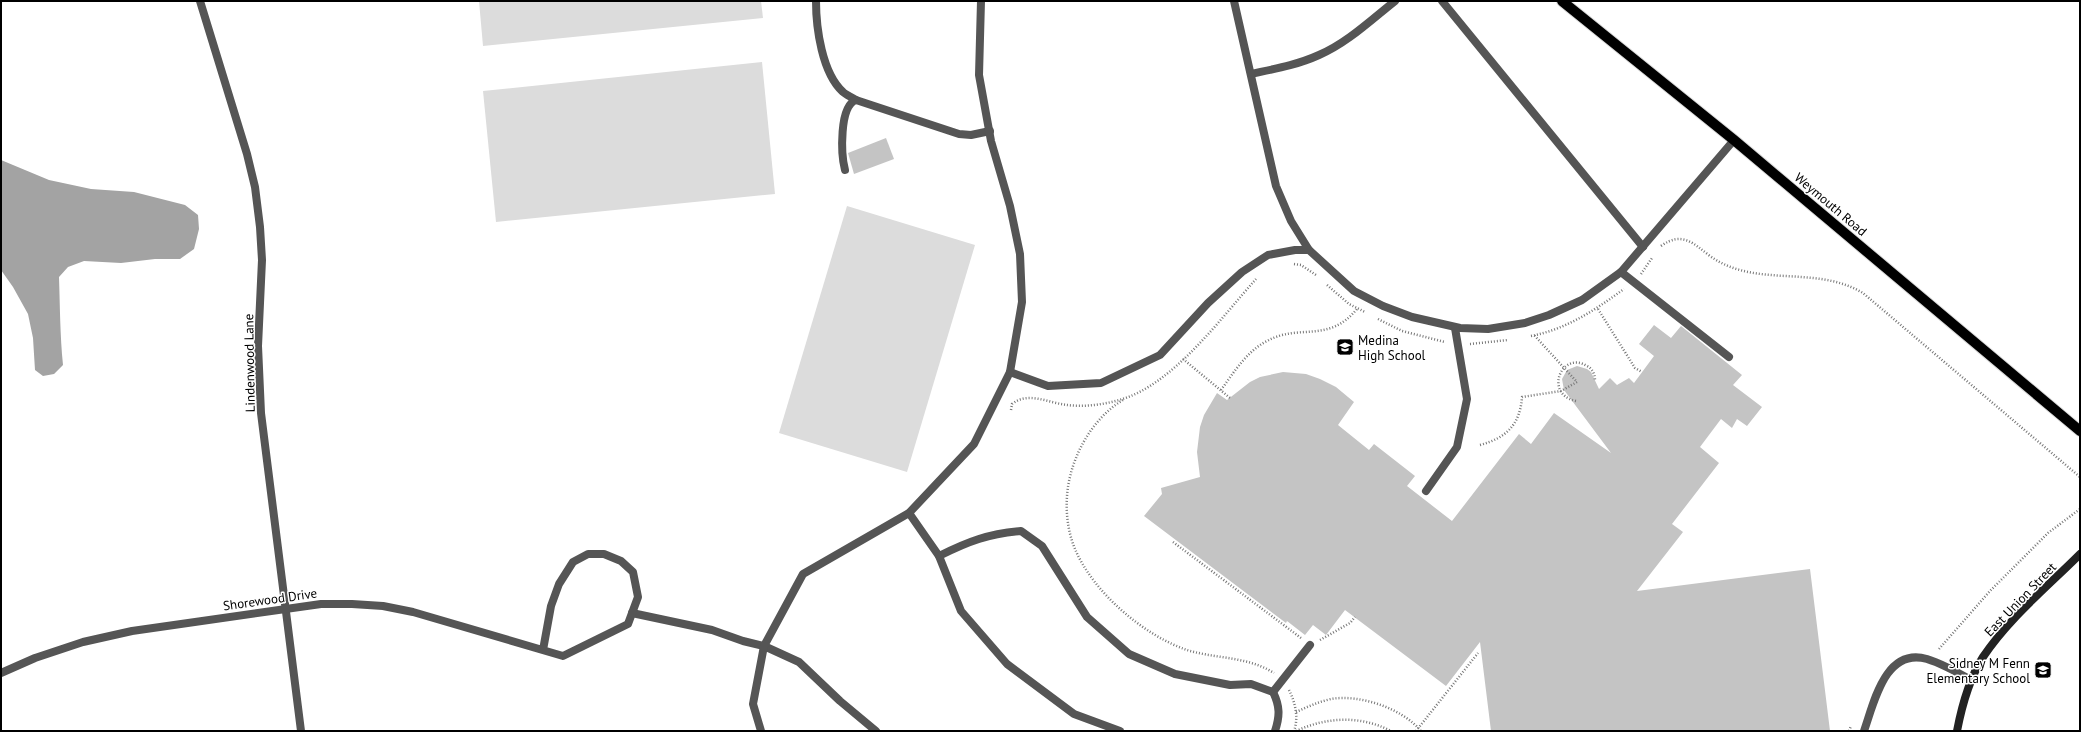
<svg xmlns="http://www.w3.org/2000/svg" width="2081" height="732" font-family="'PT Sans',sans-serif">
  <rect width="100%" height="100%" fill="#fff"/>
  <g fill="#dcdcdc">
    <path d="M479 1H761L763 18 483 46Z"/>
    <path d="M762 62 775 194 496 222 483 91Z"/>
    <path d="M847 206 975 245 907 472 779 433Z"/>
  </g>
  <path fill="#a3a3a3" d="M1 160 49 180 91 189 134 192 185 205 198 215 199 229 194 249 180 259H155L121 263 84 261 68 267 59 277C60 306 60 335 63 365L54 374 43 376 35 370 33 338 28 314 13 287 1 270Z"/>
  <g fill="#c4c4c4">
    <path d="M886 138 894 159 854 174 848 153Z"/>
    <path d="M1654 325 1671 338 1681 326 1742 375 1733 385 1762 407 1747 426 1737 419 1732 428 1721 419 1700 447 1719 463 1672 524 1683 532 1637 591 1810 569 1830 731H1491L1480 642 1446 686 1345 610 1326 635 1313 625 1305 635 1287 621 1286 623 1144 516 1162 494 1161 488 1200 477 1197 452 1200 427 1204 415 1217 393 1227 400 1250 382 1260 377 1283 372 1306 374 1320 379 1336 387 1354 402 1338 425 1369 450 1374 444 1415 476 1407 486 1452 521 1519 434 1531 444 1554 413 1611 453 1564 390 1562 379 1567 370 1577 366 1587 369 1591 372 1599 389 1610 378 1617 385 1629 378 1634 383 1654 356 1639 344Z"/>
  </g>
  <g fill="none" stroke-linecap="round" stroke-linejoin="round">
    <g stroke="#dbdbdb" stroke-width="12">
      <path id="primary" d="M1562 1 1734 140 2080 431"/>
    </g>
    <g stroke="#777" stroke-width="2.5" stroke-dasharray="1 2" stroke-linecap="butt">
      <path d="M1661 246C1682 231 1693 243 1710 256 1756 289 1814 264 1863 293L2080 477"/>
      <path d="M1294 264 1301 265 1316 275"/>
      <path d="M1641 274 1652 258"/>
      <path d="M1327 285 1349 304 1365 312"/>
      <path d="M1598 309 1635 368 1642 372"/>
      <path d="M1378 319 1402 331 1445 342"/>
      <path d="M1531 336C1567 329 1595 310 1624 289"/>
      <path d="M1470 344 1508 340"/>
      <path d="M1183 359 1230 398"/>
      <path d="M1221 390C1234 372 1247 351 1267 341 1300 323 1328 344 1357 309"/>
      <path d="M1123 400C1094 417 1073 453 1068 487 1065 507 1067 530 1075 549 1093 592 1143 635 1187 650 1216 659 1247 656 1274 673"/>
      <path d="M1576 401C1543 394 1562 350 1587 366 1593 369 1595 375 1595 381"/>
      <path d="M1011 410 1012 404C1028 391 1049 403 1067 405 1084 407 1102 405 1119 400 1172 386 1220 319 1256 279"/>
      <path d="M1480 445C1506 438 1520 425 1522 397L1561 391 1577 382 1534 335"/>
      <path d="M1173 542 1301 638"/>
      <path d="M1320 640 1350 623 1355 617"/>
      <path d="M1939 649 1990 591 2048 533 2080 509"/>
      <path d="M1289 690C1295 702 1299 717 1294 731"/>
      <path d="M1296 712C1307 707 1318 702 1331 699 1359 694 1402 708 1421 731"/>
      <path d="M1296 731C1327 717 1360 715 1391 731"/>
      <path d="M1416 731 1478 653"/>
      <path d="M1849 731 1851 726"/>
    </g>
    <g stroke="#555" stroke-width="8">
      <path d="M816 1C816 28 822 73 843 92 846 95 852 97 856 100L959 134 971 135 990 131"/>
      <path d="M1442 1 1643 247"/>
      <path d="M1251 74C1274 69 1297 65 1319 55 1347 43 1371 20 1395 1"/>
      <path d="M845 170C841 155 839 106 856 100"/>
      <path d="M1309 250 1354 291 1383 306 1412 317 1460 328 1488 329 1525 323 1549 315 1582 300 1621 272 1734 140"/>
      <path d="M1621 272 1729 357"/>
      <path d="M1010 372 1048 386 1101 383 1160 355 1208 303 1242 272 1268 255 1295 250H1309L1291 221 1276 186 1234 1"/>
      <path d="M1426 491 1457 447 1467 399 1455 328"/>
      <path d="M909 513 939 556 961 611 1007 664 1074 714 1120 731"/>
      <path d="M939 556C969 541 988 534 1021 531L1042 546 1087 617 1129 654 1175 674 1230 685 1251 684 1273 692C1280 706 1280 716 1275 731"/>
      <path d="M632 613 712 630 743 641 764 646 799 662 840 701 876 731"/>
      <path d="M1273 692 1310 645"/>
      <path d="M761 731 753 704 764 646 803 574 909 513 974 444 1010 372 1022 302 1020 254 1010 206 991 141 979 75 981 1"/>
      <path d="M1864 731C1874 703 1885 647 1927 659 1943 664 1957 672 1971 680"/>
    </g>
    <g stroke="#555" stroke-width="8">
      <path d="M200 1 247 154 255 187 260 227 262 260 258 346 261 413 301 731"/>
      <path d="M1 673 35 658 83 642 132 631 321 604H352L383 606 413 612 563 656 628 624 638 597 633 572 621 561 604 554H588L573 562 559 584 551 606 543 650"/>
    </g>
    <path stroke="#222" stroke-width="8" d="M1957 731C1962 705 1969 679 1983 657 2009 618 2047 587 2080 554"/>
    <use href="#primary" stroke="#000" stroke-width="10"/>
  </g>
  <defs>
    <g id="school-square" transform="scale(0.9)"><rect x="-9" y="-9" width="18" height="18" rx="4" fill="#000" stroke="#fff"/><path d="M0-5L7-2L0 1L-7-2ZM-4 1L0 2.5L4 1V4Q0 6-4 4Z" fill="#fff"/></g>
  </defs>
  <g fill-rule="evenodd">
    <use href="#school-square" x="1345" y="347"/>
    <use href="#school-square" x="2043" y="670"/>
  </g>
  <g text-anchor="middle" stroke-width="3" stroke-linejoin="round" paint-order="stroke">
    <g font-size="13" fill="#000" stroke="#fff">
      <text transform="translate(1831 204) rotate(40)" y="5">Weymouth Road</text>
      <text transform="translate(249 363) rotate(-91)" y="5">Lindenwood Lane</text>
      <text transform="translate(270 599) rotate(-8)" y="5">Shorewood Drive</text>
      <text transform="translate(2020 599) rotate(-46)" y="5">East Union Street</text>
    </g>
    <g font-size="13" fill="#000" stroke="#fff" text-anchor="start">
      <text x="1358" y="345">Medina<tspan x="1358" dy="15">High School</tspan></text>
      <text x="2030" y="668" text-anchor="end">Sidney M Fenn<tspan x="2030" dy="15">Elementary School</tspan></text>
    </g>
  </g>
  <rect width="2081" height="732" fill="none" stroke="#000000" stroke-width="4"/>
</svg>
